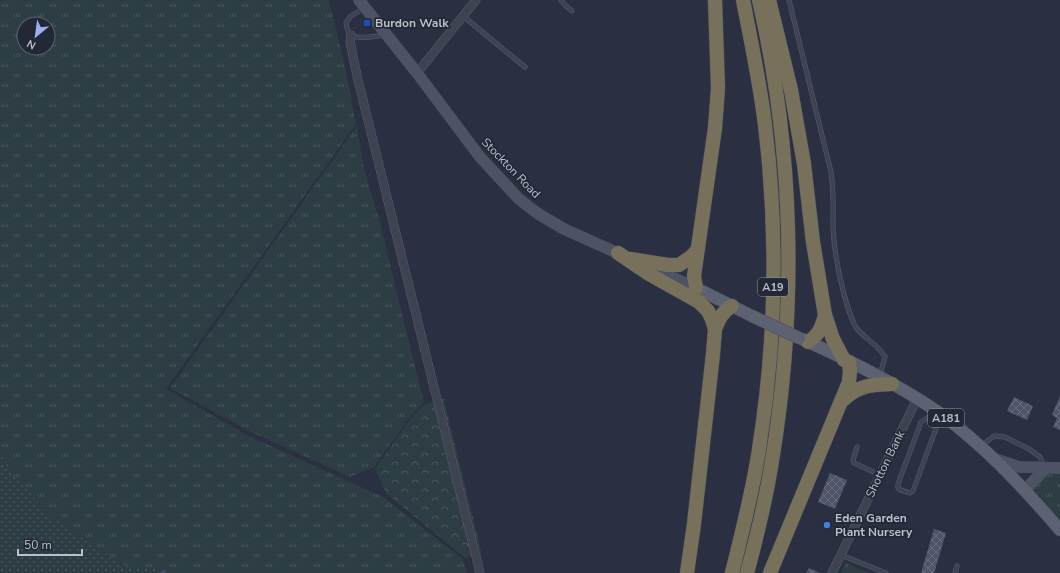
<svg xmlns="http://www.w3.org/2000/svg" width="1060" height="573" font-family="'Nunito Sans',sans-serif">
  <defs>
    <pattern id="grass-tufts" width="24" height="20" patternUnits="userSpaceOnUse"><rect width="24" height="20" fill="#2c3d43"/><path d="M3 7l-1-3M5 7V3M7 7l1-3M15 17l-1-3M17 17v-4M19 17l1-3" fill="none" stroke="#49575d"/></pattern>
    <pattern id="forest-crowns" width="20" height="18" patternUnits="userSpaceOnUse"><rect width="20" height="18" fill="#2c3d43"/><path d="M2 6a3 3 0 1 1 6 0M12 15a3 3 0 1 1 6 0" fill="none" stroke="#49575d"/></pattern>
    <pattern id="park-dots" width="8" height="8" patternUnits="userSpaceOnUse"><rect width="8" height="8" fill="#2c3d43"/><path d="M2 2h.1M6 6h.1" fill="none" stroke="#49575d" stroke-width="1.8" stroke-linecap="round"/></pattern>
    <pattern id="building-cross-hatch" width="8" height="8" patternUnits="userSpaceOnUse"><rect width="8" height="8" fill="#4f5568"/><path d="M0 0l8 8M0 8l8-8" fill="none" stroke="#666c7c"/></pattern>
  </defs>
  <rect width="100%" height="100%" fill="#2a3042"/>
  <g fill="url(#grass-tufts)" fill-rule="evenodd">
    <path d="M0 0H329L346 71 356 124 166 389 247 435 383 497 463 559 467 573H160L161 567H126L53 518 10 472 0 449ZM24 24H48V48H24Z"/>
    <path d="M357 126 363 165 382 229 387 252 424 402 410 417 374 467 350 477 249 431 170 388Z"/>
    <path d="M1055 473H1060V521L1035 491V486L1044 475Z"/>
    <path d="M846 563 869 573H841Z"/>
  </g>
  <path fill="url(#forest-crowns)" d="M444 399 482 554 465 558 386 493 375 469 411 418 425 404Z"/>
  <path fill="url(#park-dots)" d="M0 449 10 472 53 518 126 567H161L160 573H0Z"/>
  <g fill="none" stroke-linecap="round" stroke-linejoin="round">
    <path stroke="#434e6b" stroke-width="2.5" d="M161 573 165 571"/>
  </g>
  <g fill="url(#building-cross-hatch)">
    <path d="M1060 396V430L1053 427 1057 418 1052 415Z"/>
    <path d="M1014 397 1033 406 1027 420 1007 411Z"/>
    <path d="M830 473 847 480 835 509 818 502Z"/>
    <path d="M934 529 946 533 934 573H921Z"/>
    <path d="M809 568 820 573H806Z"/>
  </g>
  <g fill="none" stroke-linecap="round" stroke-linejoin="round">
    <g stroke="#595e6c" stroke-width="5">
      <g id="lane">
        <path d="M561 0 566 6 572 11"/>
        <path d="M789 0 831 172C834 191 833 208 833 227 834 250 838 272 844 294 847 305 850 316 855 326 863 338 878 344 885 357L880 375"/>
        <path d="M365 7 351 16 346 23C347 28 347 32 351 35 357 40 378 36 386 35"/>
        <path d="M463 16 525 67"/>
        <path d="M935 413 921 422 898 484V488L900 490 910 493 913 491 941 415"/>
        <path d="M981 446 994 436 1005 437 1029 449 1040 457 1044 467"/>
        <path d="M857 447 853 460 854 463 880 475"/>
        <path d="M841 555 886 573"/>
        <path d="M955 573 957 566"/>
      </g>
    </g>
    <g stroke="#595e6c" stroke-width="9">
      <g id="street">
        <path d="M351 35 350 42 358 80 480 573"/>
        <path d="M417 73 476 0"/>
        <path d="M832 573 917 399"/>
      </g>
    </g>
    <g stroke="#484c5b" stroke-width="12">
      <g id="secondary">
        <path d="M359 0 417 73 480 157 519 199 537 213 564 229 624 256"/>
        <path d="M649 267 696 288"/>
        <path d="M995 459 1019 467 1060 468"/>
        <path d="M1025 490 1045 469"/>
      </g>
    </g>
    <g stroke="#484c5b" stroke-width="13">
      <g id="primary">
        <path d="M696 288 752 316"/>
        <path d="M802 339C848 360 896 383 938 412 984 445 1023 487 1060 530"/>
      </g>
    </g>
    <g stroke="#464b59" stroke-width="15">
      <g id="highway">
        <path d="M769 0 791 90 804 164 813 242 825 315 833 339 844 360"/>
        <path d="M618 253 649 274 699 302 708 311 712 319 715 329 713 354 694 524 687 573"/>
        <path d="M630 259 668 265H679L691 257 698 249"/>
        <path d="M696 288 694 276 715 128 718 88 715 0"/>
        <path d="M715 329C719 319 722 312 732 306"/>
        <path d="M808 342C819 335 822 327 825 315"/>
        <path d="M843 400C859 385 870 385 892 384"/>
        <path d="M732 573C742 532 753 491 759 449 776 342 778 232 765 125 760 83 751 41 743 0"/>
        <path d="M747 573C757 536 766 499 772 461 797 309 794 151 759 0"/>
        <path d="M770 573 849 382 850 371 849 362"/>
      </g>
    </g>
    <use href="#lane" stroke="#3e4352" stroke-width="4"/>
    <use href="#street" stroke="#3e4352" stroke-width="8"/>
    <use href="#secondary" stroke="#4d5264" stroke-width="11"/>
    <use href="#primary" stroke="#5c6271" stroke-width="12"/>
    <use href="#highway" stroke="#77715c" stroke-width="14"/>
    <g stroke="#484c5b" stroke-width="13" stroke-linecap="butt">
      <path id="primary-bridge" d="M752 316 799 338"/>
    </g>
    <use href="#primary-bridge" stroke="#5c6271" stroke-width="12"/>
  </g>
  <rect fill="#1a4fb4" stroke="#232837" stroke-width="1.5" x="363" y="19" width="8" height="8" rx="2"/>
  <circle fill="#3f7fe0" stroke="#232837" stroke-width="1.5" cx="827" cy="525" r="4"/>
  <g text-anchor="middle" stroke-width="3.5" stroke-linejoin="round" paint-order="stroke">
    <g fill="#232837" stroke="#8d929f" stroke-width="1">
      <rect x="758" y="278" width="30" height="18" rx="3"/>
      <rect x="928" y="409" width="36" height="18" rx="3"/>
    </g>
    <g font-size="11" font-weight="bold" fill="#bbbfcb">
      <text x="773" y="291">A19</text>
      <text x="946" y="422">A181</text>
    </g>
    <g font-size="12" font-weight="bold" fill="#bbbfcb" stroke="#232837" text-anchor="start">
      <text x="375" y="27">Burdon Walk</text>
      <text x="835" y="522">Eden Garden<tspan x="835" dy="14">Plant Nursery</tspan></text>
    </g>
    <g font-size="12" fill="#bbbfcb" stroke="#232837">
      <text transform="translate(511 168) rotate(46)" y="4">Stockton Road</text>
      <text transform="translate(885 464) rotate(-64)" y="4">Shotton Bank</text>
    </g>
  </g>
  <g transform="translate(36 36) rotate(209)"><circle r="19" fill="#232837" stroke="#606472"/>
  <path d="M0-3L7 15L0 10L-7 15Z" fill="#9caff0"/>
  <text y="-6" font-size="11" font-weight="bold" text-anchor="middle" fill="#bbbfcb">N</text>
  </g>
  <path d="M18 549v6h64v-6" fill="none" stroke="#bbbfcb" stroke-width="2"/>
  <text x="24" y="549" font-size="12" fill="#bbbfcb" stroke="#232837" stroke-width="3" paint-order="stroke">50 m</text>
</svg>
